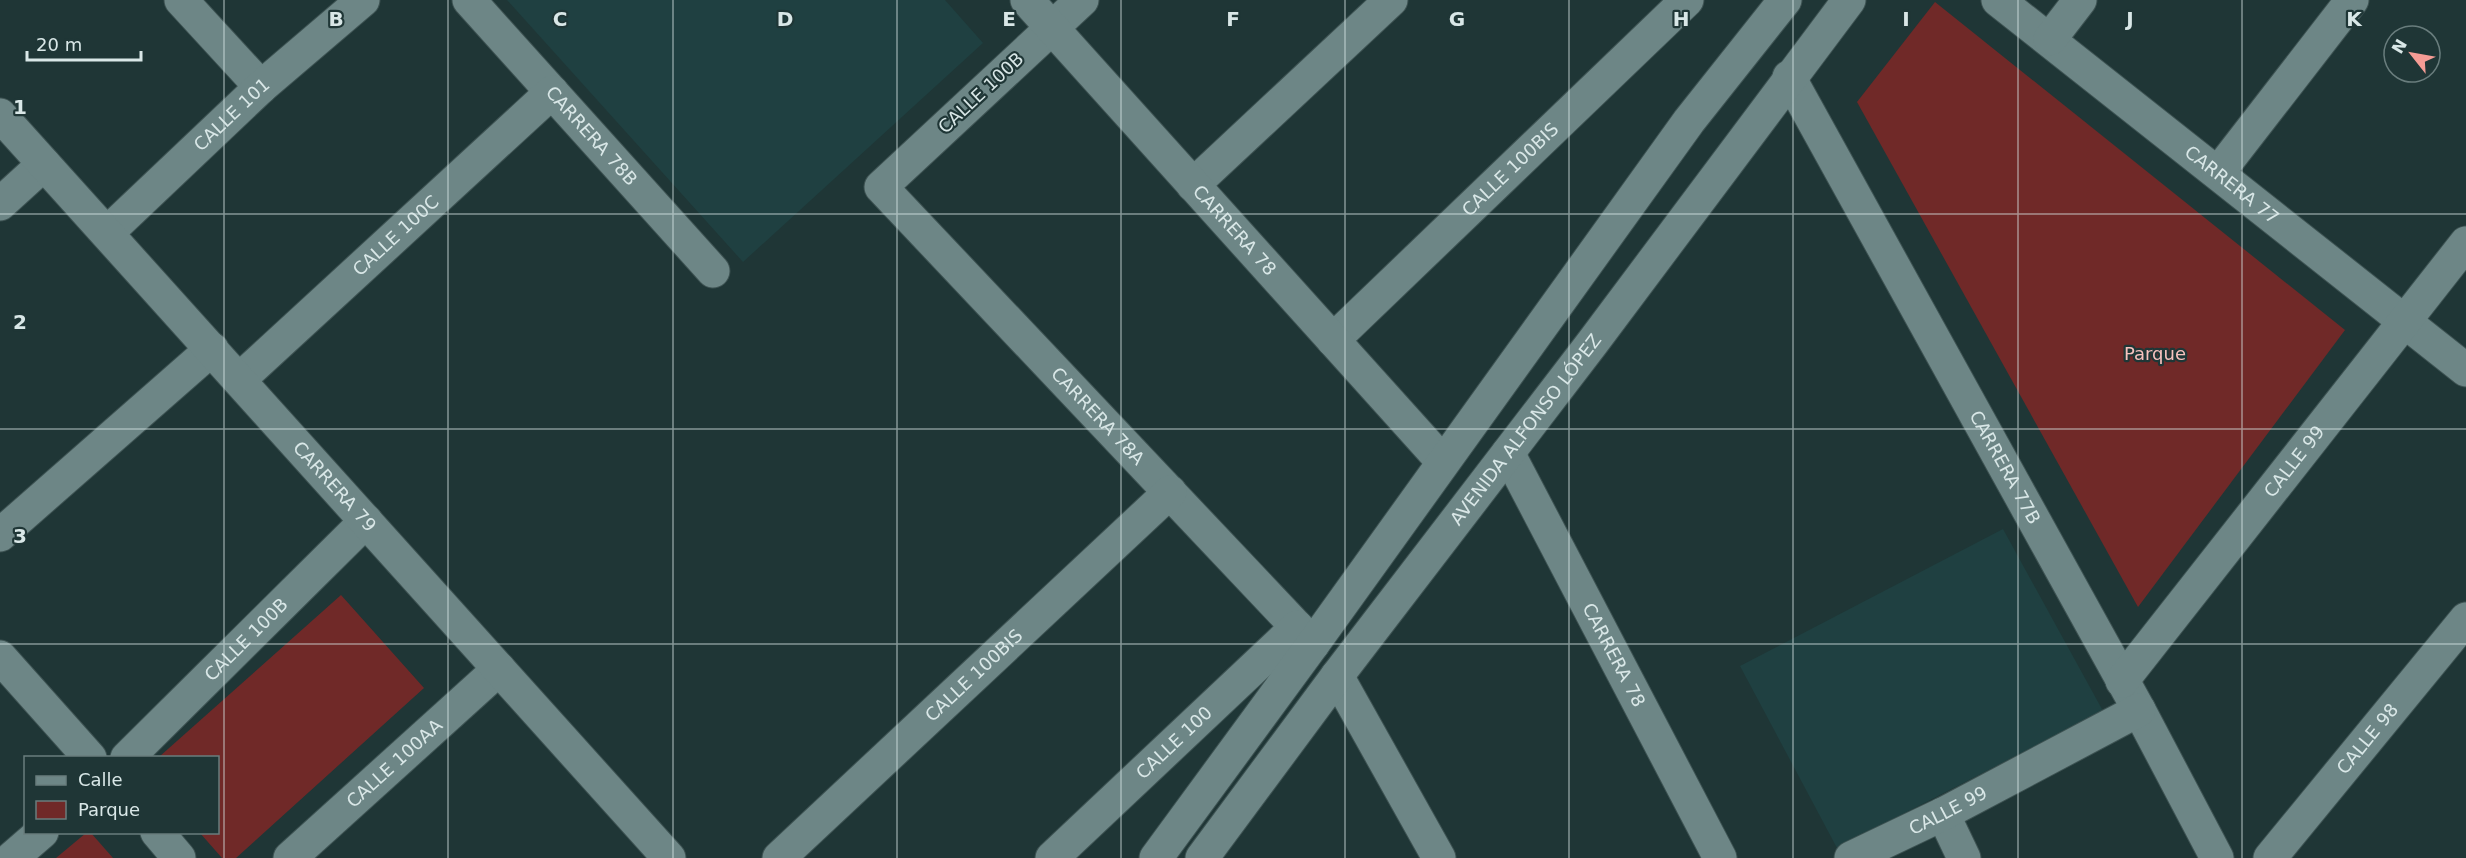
<svg xmlns="http://www.w3.org/2000/svg" width="2466" height="858" font-family="'DejaVu Sans',sans-serif">
  <rect width="100%" height="100%" fill="#1f3636"/>
  <g fill="#1f4041">
    <path d="M507 0H945L983 43 743 262Z"/>
    <path d="M2003 529 2103 711 1837 848 1740 666Z"/>
  </g>
  <g fill="#702928">
    <path d="M1935 2 2345 330 2138 607 1857 102Z"/>
    <path d="M341 595 424 688 236 858H222L200 833 218 832V758L159 757Z"/>
    <path d="M86 833H91L113 858H56Z"/>
  </g>
  <g fill="none" stroke-linecap="round" stroke-linejoin="round">
    <g stroke="#3d5252" stroke-width="35">
      <g id="street">
        <path d="M181 0 261 87"/>
        <path id="s1" d="M469 0 713 271"/>
        <path id="s2" d="M1082 0 881 187 1313 644"/>
        <path id="s3" d="M1998 0 2466 370"/>
        <path d="M2050 39 2080 0"/>
        <path id="s4" d="M1789 77 2139 710 2217 858"/>
        <path d="M2218 173 2352 0"/>
        <path d="M1193 185 1391 0"/>
        <path d="M0 204 44 164"/>
        <path id="s5" d="M107 233 261 87 363 0"/>
        <path id="s6" d="M1333 340 1687 0"/>
        <path id="s7" d="M239 380 552 92"/>
        <path id="s8" d="M1508 453 1720 858"/>
        <path d="M0 535 212 349"/>
        <path d="M0 657 90 758"/>
        <path d="M1337 676 1439 858"/>
        <path id="s9" d="M2122 681 2466 243"/>
        <path id="s10" d="M127 758 366 521"/>
        <path d="M1943 814 1964 858"/>
        <path d="M157 832 179 858"/>
        <path d="M12 858 42 832"/>
        <path id="s11" d="M290 858 499 669"/>
        <path id="s12" d="M779 858 1170 492"/>
        <path id="s13" d="M1052 858 1297 627"/>
        <path id="s14" d="M1851 858 1943 814 2139 710"/>
        <path id="s15" d="M2270 858 2466 619"/>
      </g>
    </g>
    <g stroke="#3d5252" stroke-width="35">
      <g id="secondary">
        <path id="s16" d="M1027 0 1443 462"/>
        <path id="s17" d="M0 115 669 858"/>
        <path d="M1156 858 1313 644 1689 121 1785 0"/>
        <path id="s18" d="M1202 858 1337 676 1593 342 1849 0"/>
      </g>
    </g>
    <use href="#street" stroke="#6d8686" stroke-width="33"/>
    <use href="#secondary" stroke="#6d8686" stroke-width="33"/>
  </g>
  <path fill="none" stroke="#d9e7e7" stroke-width="1.5" stroke-opacity="0.55" d="M224 0V858M448 0V858M673 0V858M897 0V858M1121 0V858M1345 0V858M1569 0V858M1793 0V858M2018 0V858M2242 0V858M0 214H2466M0 429H2466M0 644H2466"/>
  <g text-anchor="middle" stroke-width="4.5" stroke-linejoin="round" paint-order="stroke">
    <g font-size="18" fill="#d9e7e7" stroke="#1f3636">
      <text transform="translate(981 93) rotate(-43)" y="6">CALLE 100B</text>
      <text dy="6" stroke="none"><textPath href="#s5" startOffset="172">CALLE 101</textPath></text>
      <text dy="6" stroke="none"><textPath href="#s1" startOffset="183">CARRERA 78B</textPath></text>
      <text dy="6" stroke="none"><textPath href="#s6" startOffset="246">CALLE 100BIS</textPath></text>
      <text dy="6" stroke="none"><textPath href="#s3" startOffset="298">CARRERA 77</textPath></text>
      <text dy="6" stroke="none"><textPath href="#s16" startOffset="310">CARRERA 78</textPath></text>
      <text dy="6" stroke="none"><textPath href="#s7" startOffset="213">CALLE 100C</textPath></text>
      <text dy="6" stroke="none"><textPath href="#s2" startOffset="590">CARRERA 78A</textPath></text>
      <text dy="6" stroke="none"><textPath href="#s18" startOffset="537">AVENIDA ALFONSO LÓPEZ</textPath></text>
      <text dy="6" stroke="none"><textPath href="#s9" startOffset="279">CALLE 99</textPath></text>
      <text dy="6" stroke="none"><textPath href="#s4" startOffset="446">CARRERA 77B</textPath></text>
      <text dy="6" stroke="none"><textPath href="#s17" startOffset="500">CARRERA 79</textPath></text>
      <text dy="6" stroke="none"><textPath href="#s10" startOffset="168">CALLE 100B</textPath></text>
      <text dy="6" stroke="none"><textPath href="#s8" startOffset="228">CARRERA 78</textPath></text>
      <text dy="6" stroke="none"><textPath href="#s12" startOffset="267">CALLE 100BIS</textPath></text>
      <text dy="6" stroke="none"><textPath href="#s15" startOffset="154">CALLE 98</textPath></text>
      <text dy="6" stroke="none"><textPath href="#s13" startOffset="168">CALLE 100</textPath></text>
      <text dy="6" stroke="none"><textPath href="#s11" startOffset="141">CALLE 100AA</textPath></text>
      <text dy="6" stroke="none"><textPath href="#s14" startOffset="108">CALLE 99</textPath></text>
    </g>
    <g font-size="18" fill="#f8c2be" stroke="#1f3636">
      <text x="2155" y="360">Parque</text>
    </g>
  </g>
  <g font-size="20" text-anchor="middle" font-weight="bold" fill="#d9e7e7" stroke="#1f3636" stroke-width="4.5" stroke-linejoin="round" paint-order="stroke">
    <text x="336" y="26">B</text>
    <text x="560" y="26">C</text>
    <text x="785" y="26">D</text>
    <text x="1009" y="26">E</text>
    <text x="1233" y="26">F</text>
    <text x="1457" y="26">G</text>
    <text x="1681" y="26">H</text>
    <text x="1906" y="26">I</text>
    <text x="2130" y="26">J</text>
    <text x="2354" y="26">K</text>
    <text x="20" y="114">1</text>
    <text x="20" y="329">2</text>
    <text x="20" y="543">3</text>
  </g>
  <rect x="24" y="756" width="195" height="78" fill="#1f3636" stroke="#697d7d" stroke-width="1.5"/>
  <rect x="36" y="776" width="30" height="9" fill="#6d8686" stroke="#697d7d" stroke-width="1.5"/>
  <text x="78" y="786" font-size="18" fill="#d9e7e7">Calle</text>
  <rect x="36" y="801" width="30" height="18" fill="#702928" stroke="#697d7d" stroke-width="1.5"/>
  <text x="78" y="816" font-size="18" fill="#d9e7e7">Parque</text>
  <g transform="translate(2412 54) rotate(301)"><circle r="28" fill="#1f3636" stroke="#697d7d" stroke-width="1.5"/>
  <path d="M0-4.5L10 22L0 15L-10 22Z" fill="#f59c95"/>
  <text y="-9" font-size="16" font-weight="bold" text-anchor="middle" fill="#d9e7e7">N</text>
  </g>
  <path d="M27 51v9h114v-9" fill="none" stroke="#d9e7e7" stroke-width="3"/>
  <text x="36" y="51" font-size="18" fill="#d9e7e7" stroke="#1f3636" stroke-width="4.5" paint-order="stroke">20 m</text>
</svg>
